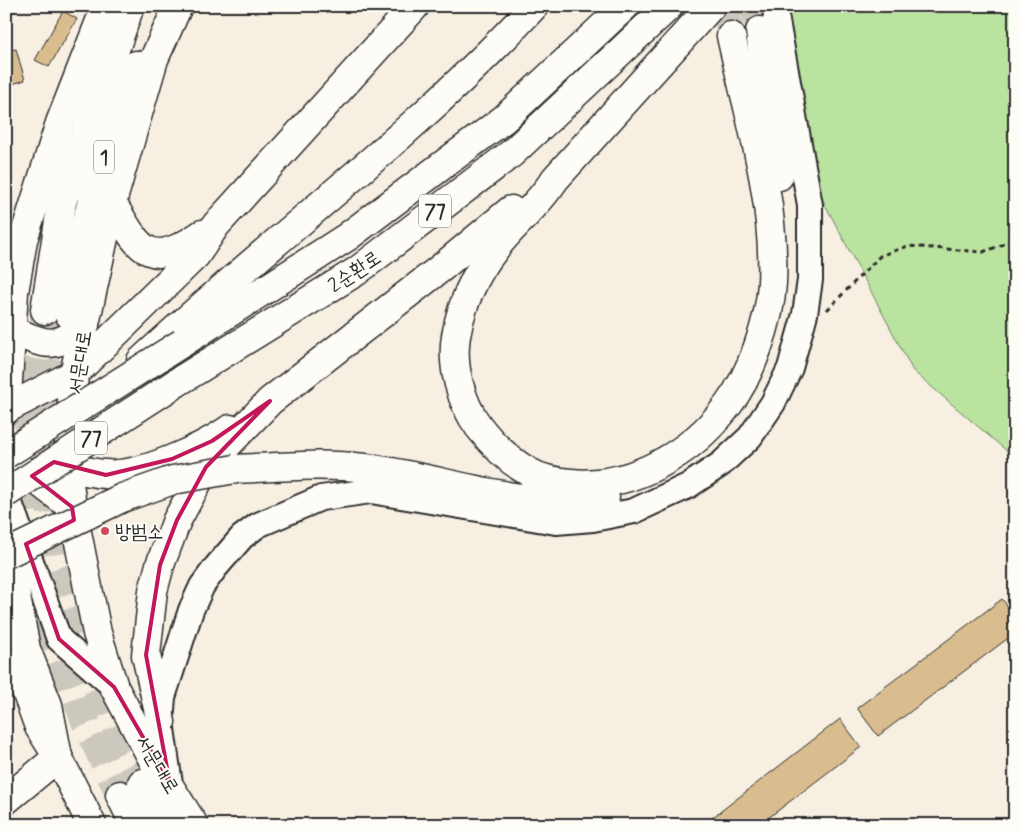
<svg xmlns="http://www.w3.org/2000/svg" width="1021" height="831" font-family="Mynerve,'Poor Story',sans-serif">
  <rect width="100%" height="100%" fill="#f6efe2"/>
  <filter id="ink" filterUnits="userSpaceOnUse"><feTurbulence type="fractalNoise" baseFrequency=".02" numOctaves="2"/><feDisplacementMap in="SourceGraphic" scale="10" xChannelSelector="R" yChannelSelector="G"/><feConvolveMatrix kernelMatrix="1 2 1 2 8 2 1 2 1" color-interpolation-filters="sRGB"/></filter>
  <g filter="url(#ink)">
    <path fill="#bae39f" stroke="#728765" d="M765 6H1015V458L913 371 802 161Z"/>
    <g fill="#d9bd8e" stroke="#2b2b2b">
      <path d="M63 11 77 19 49 67 35 60Z"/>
      <path d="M16 49 25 80 9 85 6 75V51Z"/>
      <path d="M1002 599 1015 616V633L878 736 857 708Z"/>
      <path d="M840 719 861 747 759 825H703Z"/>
    </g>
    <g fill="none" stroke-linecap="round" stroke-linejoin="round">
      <g stroke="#cdc8bd" stroke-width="28" stroke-dasharray="28 14" stroke-linecap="butt">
        <path d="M68 318 47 477 56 563 94 681 142 783"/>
        <path d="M32 554 24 477 28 417 45 310"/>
        <path d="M46 620 89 731 120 795"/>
      </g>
      <g stroke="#cdc8bd" stroke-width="28" stroke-dasharray="28 14" stroke-linecap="butt">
        <path d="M726 6 731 36"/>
        <path d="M754 6 760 31"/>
      </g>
      <g stroke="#2b2b2b" stroke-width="28">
        <g id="minor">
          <path d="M6 492 59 639 114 687"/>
          <path d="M170 784 161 722 163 697 191 610 202 586 216 567 242 537 258 525 321 498 371 491 556 522 593 519 634 511 688 486 721 464 750 437 773 403 790 368 805 314 810 280V205L775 10"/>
        </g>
      </g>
      <g stroke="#2b2b2b" stroke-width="31">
        <g id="major">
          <path d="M178 6 154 59 111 206 74 374 67 467 72 507 97 633 114 687 154 762 194 825"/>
          <path d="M45 310 62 202 130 6"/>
          <path d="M69 314C82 228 104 146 136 65"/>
          <path d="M11 330C44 344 56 352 85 324"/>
          <path d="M6 410 14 292 23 240 60 123 106 6"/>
          <path d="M6 457 72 507"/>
          <path d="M6 544 26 649 48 705 58 757 92 825"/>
          <path d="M142 783 165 825"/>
          <path d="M120 795 135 825"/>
          <path d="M6 800 58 757"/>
        </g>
      </g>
      <g stroke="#2b2b2b" stroke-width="31">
        <g id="highway">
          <path d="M711 6 555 179C542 199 527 213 511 230 482 261 463 294 456 336 451 366 461 403 479 427 493 445 509 461 529 472 542 480 557 482 571 483 632 489 692 453 728 405 751 375 770 321 772 283 776 200 749 117 731 36"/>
          <path d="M760 31 779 176"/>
          <path d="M112 203C140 250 148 271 202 234"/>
          <path d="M182 343 347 237 504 119 625 6"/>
          <path d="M141 361C270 241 414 136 534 6"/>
          <path d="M176 383 357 271 512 153 669 6"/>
          <path d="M6 409 74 374 196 255 216 225 415 6"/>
          <path d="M67 467C79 469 92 473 105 474 138 478 203 448 230 429"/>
          <path d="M235 469C279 467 321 463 365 468 446 478 521 511 605 498"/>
          <path d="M6 654 26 691 39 727 58 757"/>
          <path d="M161 722 146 655 153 591 160 565 177 520 206 467 270 401 441 268 511 210"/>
        </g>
      </g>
      <path stroke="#2b2b2b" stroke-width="3" stroke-dasharray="5 4" stroke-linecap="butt" d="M827 310 880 256 908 246 983 252 1015 240"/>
      <use href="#minor" stroke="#fdfcf7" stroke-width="24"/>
      <use href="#major" stroke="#fdfcf7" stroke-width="28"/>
      <use href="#highway" stroke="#fdfcf7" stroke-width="28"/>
      <g stroke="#2b2b2b" stroke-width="31" stroke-linecap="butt">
        <g id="highway-bridge">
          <path d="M6 454 182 343"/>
          <path d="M6 493 176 383"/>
          <path d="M6 554 122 498 173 480 235 469"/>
        </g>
      </g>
      <use href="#highway-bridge" stroke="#fdfcf7" stroke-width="28"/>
    </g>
  </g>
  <path fill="none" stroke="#c2185b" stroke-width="4" stroke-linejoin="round" d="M270 401 206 467 177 520 160 565 146 655 170 784 114 687 59 639 26 544 74 520 72 507 32 476 54 462 106 475 172 459 212 441Z"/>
  <circle fill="#d1495b" stroke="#fdfcf7" stroke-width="2" cx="105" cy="531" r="5"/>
  <g text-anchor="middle" stroke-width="4" stroke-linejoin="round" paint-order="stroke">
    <g fill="#fdfcf7" stroke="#6a6a68" stroke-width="1">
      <rect x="94" y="140.5" width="20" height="33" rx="4"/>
      <rect x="419" y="194.5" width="32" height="33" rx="4"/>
      <rect x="75" y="421.5" width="32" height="33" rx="4"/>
    </g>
    <g font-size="19" font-weight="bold" fill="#2b2b2b">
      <text x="104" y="164">1</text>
      <text x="435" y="218">77</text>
      <text x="91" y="445">77</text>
    </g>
    <g font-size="20" fill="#2b2b2b" stroke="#fdfcf7">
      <text transform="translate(354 271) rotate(-34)" y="7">2순환로</text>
      <text transform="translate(79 362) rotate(-81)" y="7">서문대로</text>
      <text transform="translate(158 764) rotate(59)" y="7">서문대로</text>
    </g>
    <g font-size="20" fill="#2b2b2b" stroke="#fdfcf7" text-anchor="start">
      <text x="115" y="538">방범소</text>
    </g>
  </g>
  <rect width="1021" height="831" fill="none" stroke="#fdfcf7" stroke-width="25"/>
  <rect x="12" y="12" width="996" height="806" fill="none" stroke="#2b2b2b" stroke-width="2" filter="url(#ink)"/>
</svg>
